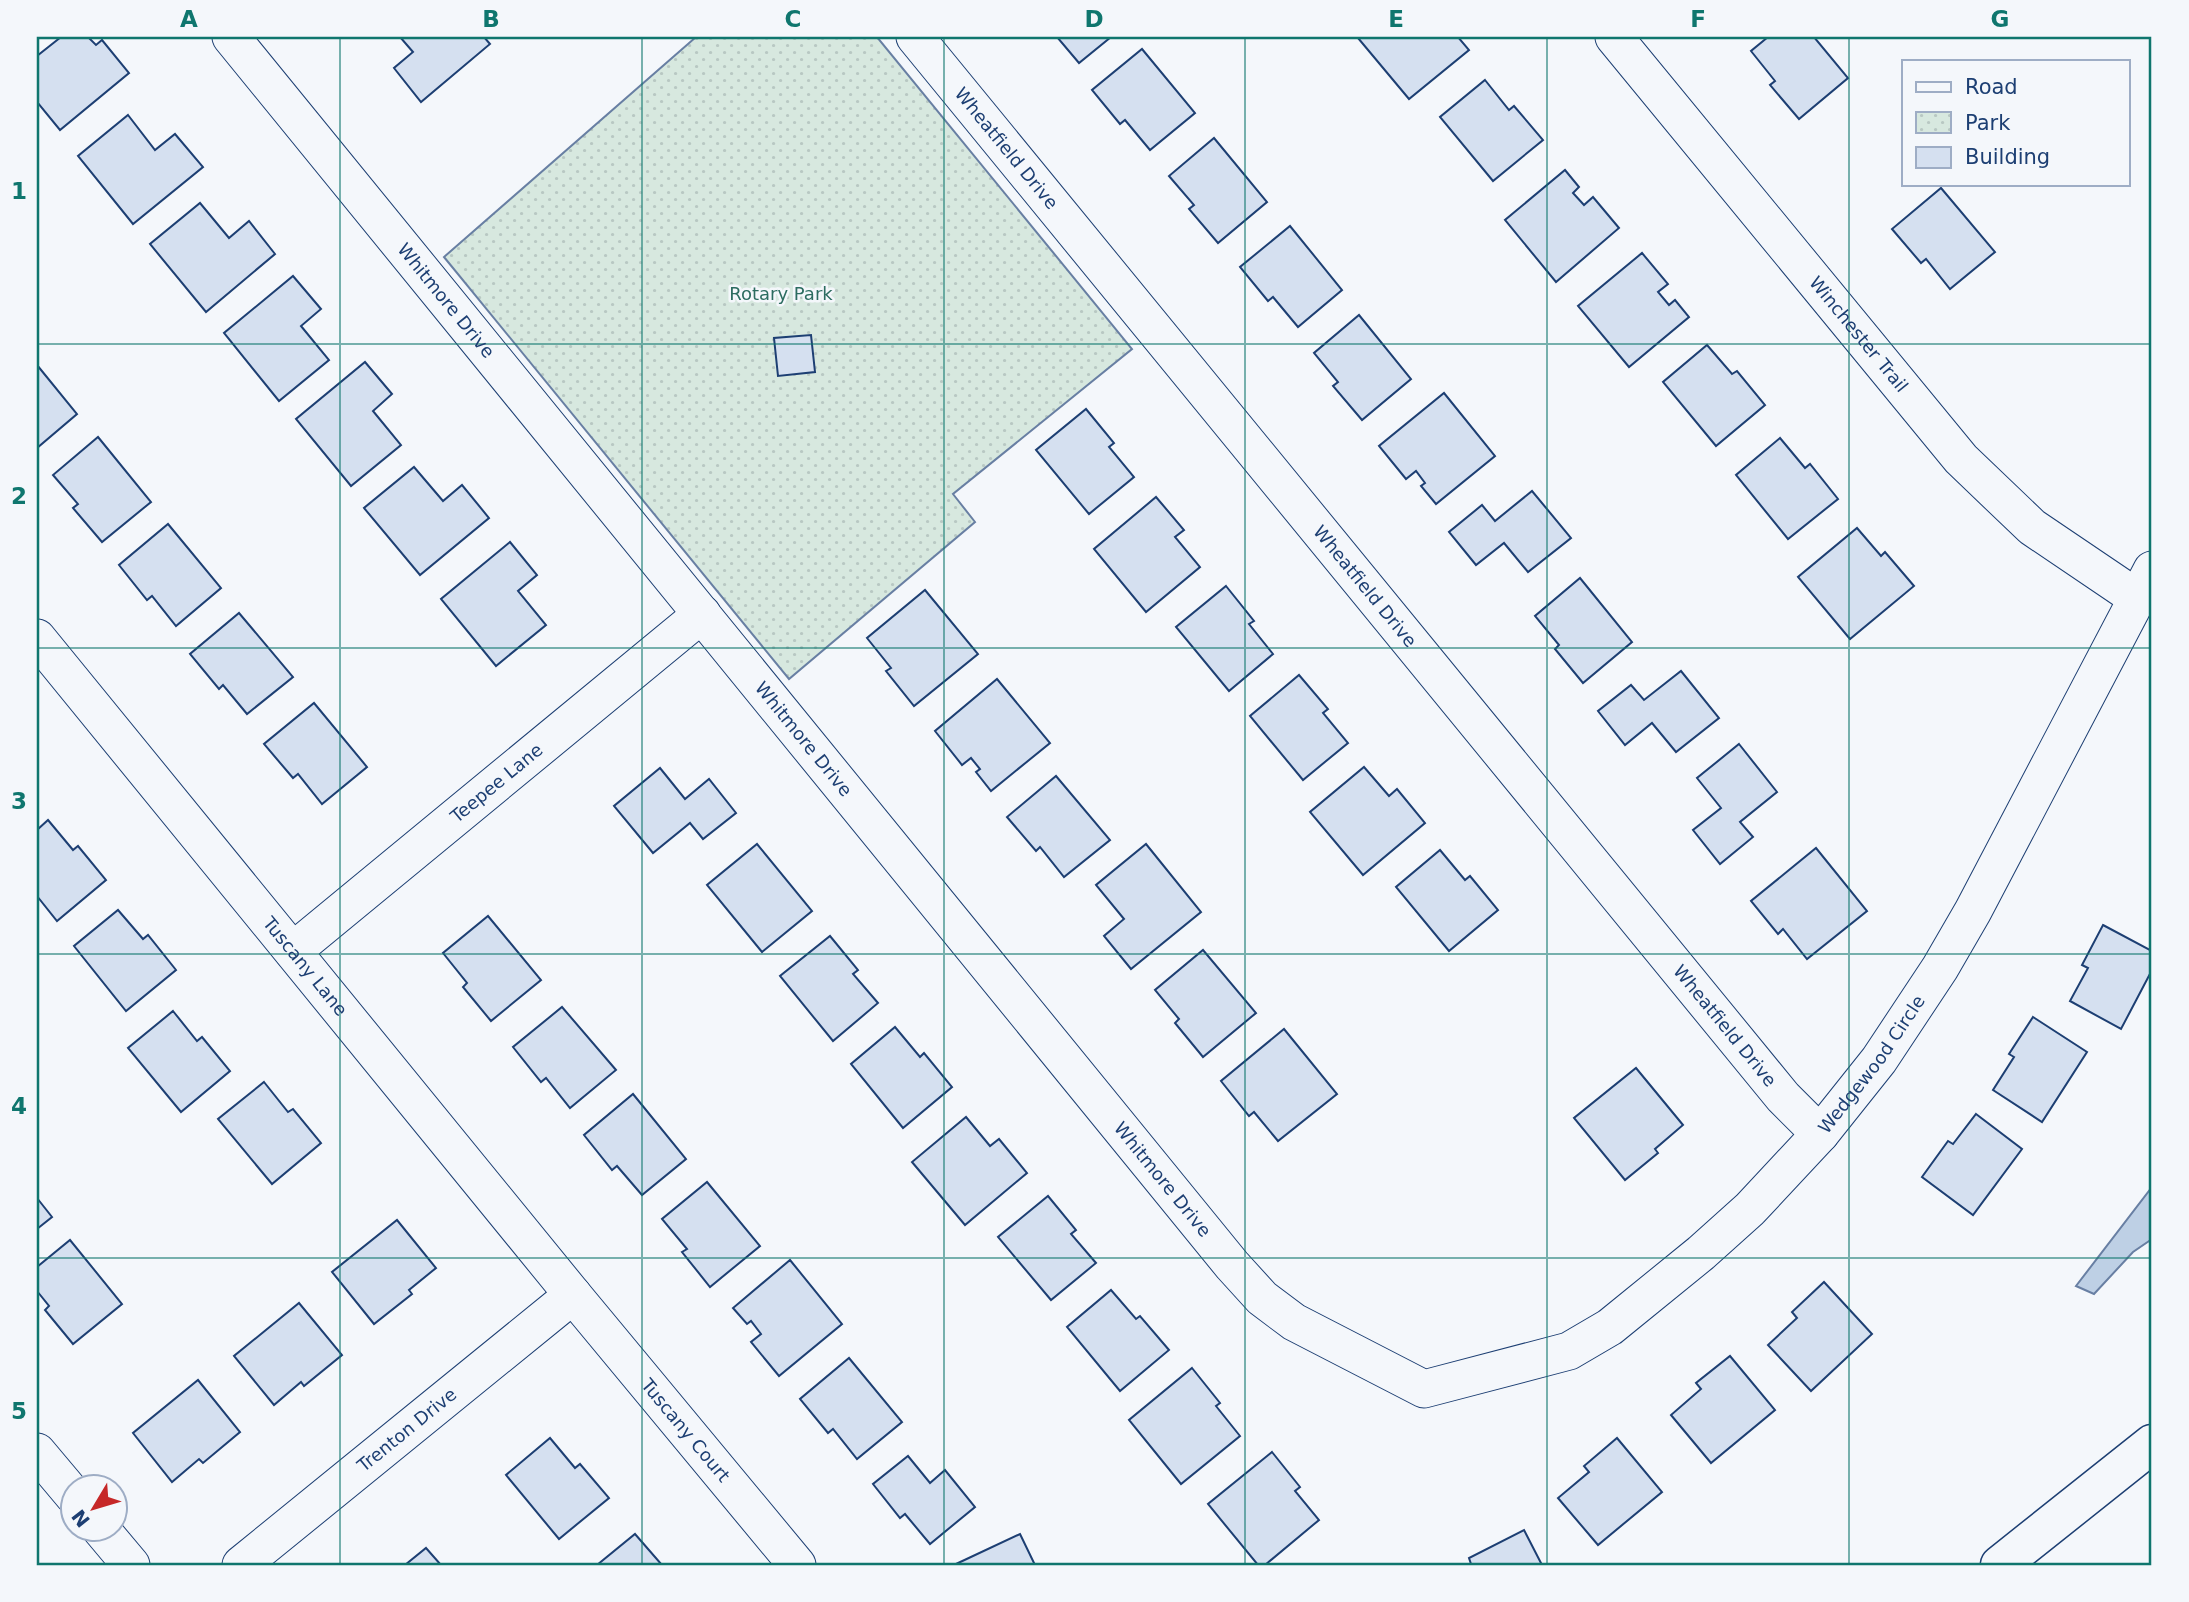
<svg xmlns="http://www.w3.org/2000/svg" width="2189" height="1602" font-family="'DejaVu Sans',sans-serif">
  <defs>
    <pattern id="park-dots" width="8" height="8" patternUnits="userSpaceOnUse" patternTransform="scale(1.75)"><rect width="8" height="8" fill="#d7e8df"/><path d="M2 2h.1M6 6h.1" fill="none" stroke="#b8c8c3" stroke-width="1.8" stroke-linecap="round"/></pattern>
  </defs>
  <rect width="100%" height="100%" fill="#f4f7fb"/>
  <path fill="url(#park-dots)" stroke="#687fa3" stroke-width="2" d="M696 37H877L1132 349 953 494 975 522 789 679 444 257Z"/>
  <path fill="#bed0e5" stroke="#687fa3" stroke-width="2" d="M2152 1187V1239L2133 1252 2094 1294 2076 1286Z"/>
  <g fill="#d5e0f0" stroke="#1d3f73" stroke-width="2">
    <path d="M61 37H88L96 45 102 40 129 73 60 130 37 102V56Z"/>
    <path d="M400 37H484L490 44 421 102 394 68 413 52Z"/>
    <path d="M1057 37H1111L1079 63Z"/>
    <path d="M1359 37H1458L1469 50 1409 99 1358 38Z"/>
    <path d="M1768 37H1814L1848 78 1799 119 1770 85 1775 81 1751 51Z"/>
    <path d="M1142 49 1195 113 1150 150 1125 120 1120 124 1092 90Z"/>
    <path d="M1485 80 1509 110 1514 106 1543 140 1493 181 1440 117Z"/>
    <path d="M128 115 155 150 175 134 203 167 133 224 78 156Z"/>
    <path d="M1214 138 1267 202 1218 243 1189 209 1194 205 1169 176Z"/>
    <path d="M1565 170 1579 187 1573 193 1584 205 1593 197 1619 228 1556 282 1505 220Z"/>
    <path d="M1941 188 1995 252 1950 289 1926 259 1921 263 1892 229Z"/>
    <path d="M200 203 229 238 249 221 275 254 206 312 150 244Z"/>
    <path d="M1290 226 1342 290 1298 327 1273 297 1268 301 1240 267Z"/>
    <path d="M1642 253 1668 284 1658 292 1669 305 1675 300 1689 317 1629 367 1578 306Z"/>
    <path d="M293 276 321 309 301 326 329 360 279 401 224 333Z"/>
    <path d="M1359 315 1411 379 1362 420 1333 386 1338 382 1314 353Z"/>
    <path d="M811 335 815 372 778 376 774 338Z"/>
    <path d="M1707 345 1732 374 1737 371 1765 405 1716 446 1663 382Z"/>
    <path d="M365 362 392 394 373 411 401 445 351 486 296 419Z"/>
    <path d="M37 365 77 414 37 448Z"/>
    <path d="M1444 393 1495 456 1436 504 1421 486 1425 483 1416 471 1406 479 1379 446Z"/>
    <path d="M1086 409 1114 443 1109 447 1134 477 1089 514 1036 450Z"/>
    <path d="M98 437 151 502 102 542 73 508 78 504 53 475Z"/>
    <path d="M1780 438 1805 468 1810 464 1838 499 1788 539 1736 475Z"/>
    <path d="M414 467 443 501 462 485 489 518 420 575 364 508Z"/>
    <path d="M1532 491 1571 538 1528 572 1504 543 1476 565 1449 532 1482 505 1495 521Z"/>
    <path d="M1156 497 1184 530 1175 537 1200 567 1146 612 1094 549Z"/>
    <path d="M168 524 221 588 176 626 152 596 147 600 119 565Z"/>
    <path d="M1857 528 1881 556 1885 552 1914 586 1850 639 1798 577Z"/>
    <path d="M510 542 537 575 518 591 546 625 496 666 441 599Z"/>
    <path d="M1580 578 1632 642 1583 683 1555 649 1559 645 1535 616Z"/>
    <path d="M1226 586 1254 621 1249 624 1273 654 1229 691 1176 627Z"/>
    <path d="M925 590 978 654 914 706 886 671 891 668 867 638Z"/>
    <path d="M239 613 293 677 247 714 223 685 219 689 190 654Z"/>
    <path d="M1681 671 1719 718 1676 752 1652 723 1625 745 1598 711 1631 685 1644 700Z"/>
    <path d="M1299 675 1328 709 1323 713 1348 743 1303 780 1250 716Z"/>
    <path d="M997 679 1050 743 991 791 976 772 980 769 971 758 962 765 935 731Z"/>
    <path d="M314 703 367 767 322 804 298 774 293 778 264 744Z"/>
    <path d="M1739 744 1777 792 1740 822 1753 837 1720 864 1693 830 1721 808 1697 778Z"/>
    <path d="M1364 767 1389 796 1397 789 1425 823 1363 875 1310 812Z"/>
    <path d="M660 768 685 799 709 779 736 813 703 839 690 823 653 853 614 806Z"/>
    <path d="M1056 776 1110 840 1064 877 1040 847 1036 851 1007 817Z"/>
    <path d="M48 820 73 850 78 846 106 880 57 921 37 896V830Z"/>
    <path d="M757 844 812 911 762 952 707 885Z"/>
    <path d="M1146 844 1201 912 1131 969 1104 936 1124 919 1096 885Z"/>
    <path d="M1816 848 1867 911 1807 959 1783 929 1778 934 1751 901Z"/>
    <path d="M1440 850 1465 880 1470 876 1498 910 1449 951 1396 887Z"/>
    <path d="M118 910 143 939 148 935 176 970 126 1011 74 946Z"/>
    <path d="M488 916 541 980 491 1021 463 987 467 983 443 953Z"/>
    <path d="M2103 925 2152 951V970L2121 1029 2070 1001 2088 968 2082 965Z"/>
    <path d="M830 936 858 970 853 974 878 1003 833 1041 780 976Z"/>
    <path d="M1203 950 1256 1013 1203 1057 1175 1023 1179 1019 1155 990Z"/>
    <path d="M562 1007 616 1070 570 1108 546 1078 541 1082 513 1047Z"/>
    <path d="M173 1011 197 1041 202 1037 230 1071 181 1112 128 1048Z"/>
    <path d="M2033 1017 2087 1052 2042 1122 1993 1090 2014 1057 2009 1054Z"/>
    <path d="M895 1027 920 1057 924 1053 952 1087 903 1128 851 1064Z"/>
    <path d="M1284 1029 1337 1094 1278 1141 1254 1112 1249 1116 1221 1081Z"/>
    <path d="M1636 1068 1683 1125 1655 1149 1658 1153 1625 1180 1574 1118Z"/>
    <path d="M264 1082 288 1112 293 1109 321 1143 272 1184 218 1119Z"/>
    <path d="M633 1094 686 1159 642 1195 617 1166 612 1170 584 1135Z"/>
    <path d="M1976 1114 2022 1149 1973 1215 1922 1177 1948 1141 1953 1144Z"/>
    <path d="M966 1117 990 1146 999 1139 1027 1173 965 1225 912 1162Z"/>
    <path d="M707 1182 760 1246 710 1287 682 1252 687 1249 662 1219Z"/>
    <path d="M1048 1196 1076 1230 1071 1234 1096 1263 1051 1300 998 1237Z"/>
    <path d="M37 1198 52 1217 37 1229Z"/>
    <path d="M397 1220 436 1268 409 1290 412 1294 374 1324 332 1272Z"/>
    <path d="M70 1240 122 1304 73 1344 45 1310 49 1306 37 1291V1267Z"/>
    <path d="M790 1260 842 1324 779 1376 751 1342 761 1334 751 1321 747 1324 733 1308Z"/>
    <path d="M1824 1282 1872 1334 1811 1391 1768 1345 1797 1318 1792 1312Z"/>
    <path d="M1111 1290 1136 1319 1140 1316 1169 1350 1120 1391 1067 1327Z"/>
    <path d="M299 1303 342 1355 304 1386 301 1382 274 1405 234 1356Z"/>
    <path d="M1730 1356 1775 1410 1711 1463 1671 1415 1701 1389 1696 1383Z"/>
    <path d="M849 1358 902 1422 857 1459 833 1429 828 1433 800 1399Z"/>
    <path d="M1192 1368 1220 1403 1216 1406 1240 1436 1181 1484 1129 1420Z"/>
    <path d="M198 1380 240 1432 203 1463 199 1459 172 1482 133 1433Z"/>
    <path d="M550 1438 575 1468 580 1464 609 1498 559 1539 506 1475Z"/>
    <path d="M1617 1438 1662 1492 1598 1545 1558 1498 1589 1472 1584 1466Z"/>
    <path d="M1272 1452 1300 1487 1295 1491 1319 1520 1265 1565H1258L1208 1504Z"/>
    <path d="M908 1456 930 1483 945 1470 975 1507 930 1544 905 1514 900 1518 873 1484Z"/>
    <path d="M1524 1530 1542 1565H1469L1471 1564 1469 1558Z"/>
    <path d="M635 1534 662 1565H597Z"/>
    <path d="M1020 1534 1035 1565H956V1564Z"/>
    <path d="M426 1548 441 1565H405Z"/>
  </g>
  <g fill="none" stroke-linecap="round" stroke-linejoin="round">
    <g stroke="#1d3f73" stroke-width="39">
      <g id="minor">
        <path id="s1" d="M231 37 1232 1265 1262 1298 1294 1322 1424 1389 1569 1351 1610 1327 1701 1253 1750 1209 1820 1134 1879 1060 1940 968 1973 911 2152 570"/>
        <path id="s2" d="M915 37 1783 1097 1820 1134"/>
        <path id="s3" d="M1614 37 1961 459 2032 527 2137 598"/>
        <path id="s4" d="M37 638 573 1295 797 1565"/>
        <path id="s5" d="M293 951 702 614"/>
        <path d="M37 1452 74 1496"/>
        <path d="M100 1528 131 1565"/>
        <path id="s6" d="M241 1565 573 1295"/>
      </g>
    </g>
    <g stroke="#1d3f73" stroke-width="41">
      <path id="tertiary" d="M2000 1565 2152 1444"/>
    </g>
    <use href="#minor" stroke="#f4f7fb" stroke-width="37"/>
    <use href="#tertiary" stroke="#f4f7fb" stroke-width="38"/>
  </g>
  <path fill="none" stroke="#0f766e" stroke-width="2" stroke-opacity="0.55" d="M340 37V1565M642 37V1565M944 37V1565M1245 37V1565M1547 37V1565M1849 37V1565M37 344H2152M37 648H2152M37 954H2152M37 1258H2152"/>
  <g text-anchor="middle" stroke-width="5" stroke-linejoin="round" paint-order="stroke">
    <g font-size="18" fill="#1d3f73" stroke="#f4f7fb">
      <text dy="6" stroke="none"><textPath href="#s2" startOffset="144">Wheatfield Drive</textPath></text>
      <text dy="6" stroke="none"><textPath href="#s1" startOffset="340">Whitmore Drive</textPath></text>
      <text dy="6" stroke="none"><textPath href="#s3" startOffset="385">Winchester Trail</textPath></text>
      <text dy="6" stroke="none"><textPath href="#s2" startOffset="710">Wheatfield Drive</textPath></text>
      <text dy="6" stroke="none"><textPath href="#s1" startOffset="906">Whitmore Drive</textPath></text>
      <text dy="6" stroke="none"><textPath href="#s5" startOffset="264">Teepee Lane</textPath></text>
      <text dy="6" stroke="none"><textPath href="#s4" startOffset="424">Tuscany Lane</textPath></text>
      <text dy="6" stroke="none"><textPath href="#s2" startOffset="1278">Wheatfield Drive</textPath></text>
      <text dy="6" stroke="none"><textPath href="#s1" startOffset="2385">Wedgewood Circle</textPath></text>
      <text dy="6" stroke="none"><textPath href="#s1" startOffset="1474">Whitmore Drive</textPath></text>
      <text dy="6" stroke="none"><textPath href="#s6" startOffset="214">Trenton Drive</textPath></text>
      <text dy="6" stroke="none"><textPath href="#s4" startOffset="1024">Tuscany Court</textPath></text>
    </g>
    <g font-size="18" fill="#2c6c60" stroke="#f4f7fb">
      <text x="781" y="300">Rotary Park</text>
    </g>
  </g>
  <rect width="2189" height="1602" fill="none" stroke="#f4f7fb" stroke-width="77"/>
  <rect x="1902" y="60" width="228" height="126" fill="#f4f7fb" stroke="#9eadc5" stroke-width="2"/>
  <rect x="1916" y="82" width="35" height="10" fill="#f4f7fb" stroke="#9eadc5" stroke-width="2"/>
  <text x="1965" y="94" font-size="21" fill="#1d3f73">Road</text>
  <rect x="1916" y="112" width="35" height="21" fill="url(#park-dots)" stroke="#9eadc5" stroke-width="2"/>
  <text x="1965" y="130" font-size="21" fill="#1d3f73">Park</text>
  <rect x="1916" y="147" width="35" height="21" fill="#d5e0f0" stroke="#9eadc5" stroke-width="2"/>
  <text x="1965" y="164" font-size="21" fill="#1d3f73">Building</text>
  <g transform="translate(94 1508) rotate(232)"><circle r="33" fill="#f4f7fb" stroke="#9eadc5" stroke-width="2"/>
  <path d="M0-5L12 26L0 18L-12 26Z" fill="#c62828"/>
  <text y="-10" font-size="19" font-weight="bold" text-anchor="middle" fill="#1d3f73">N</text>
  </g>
  <rect x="38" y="38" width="2112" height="1526" fill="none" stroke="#0f766e" stroke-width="2.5"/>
  <g font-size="23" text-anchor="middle" font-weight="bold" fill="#0f766e">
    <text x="189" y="27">A</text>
    <text x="491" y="27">B</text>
    <text x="793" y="27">C</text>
    <text x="1094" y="27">D</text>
    <text x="1396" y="27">E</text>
    <text x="1698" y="27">F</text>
    <text x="2000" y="27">G</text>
    <text x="19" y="199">1</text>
    <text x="19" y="504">2</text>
    <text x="19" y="809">3</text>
    <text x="19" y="1114">4</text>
    <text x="19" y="1419">5</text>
  </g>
</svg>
